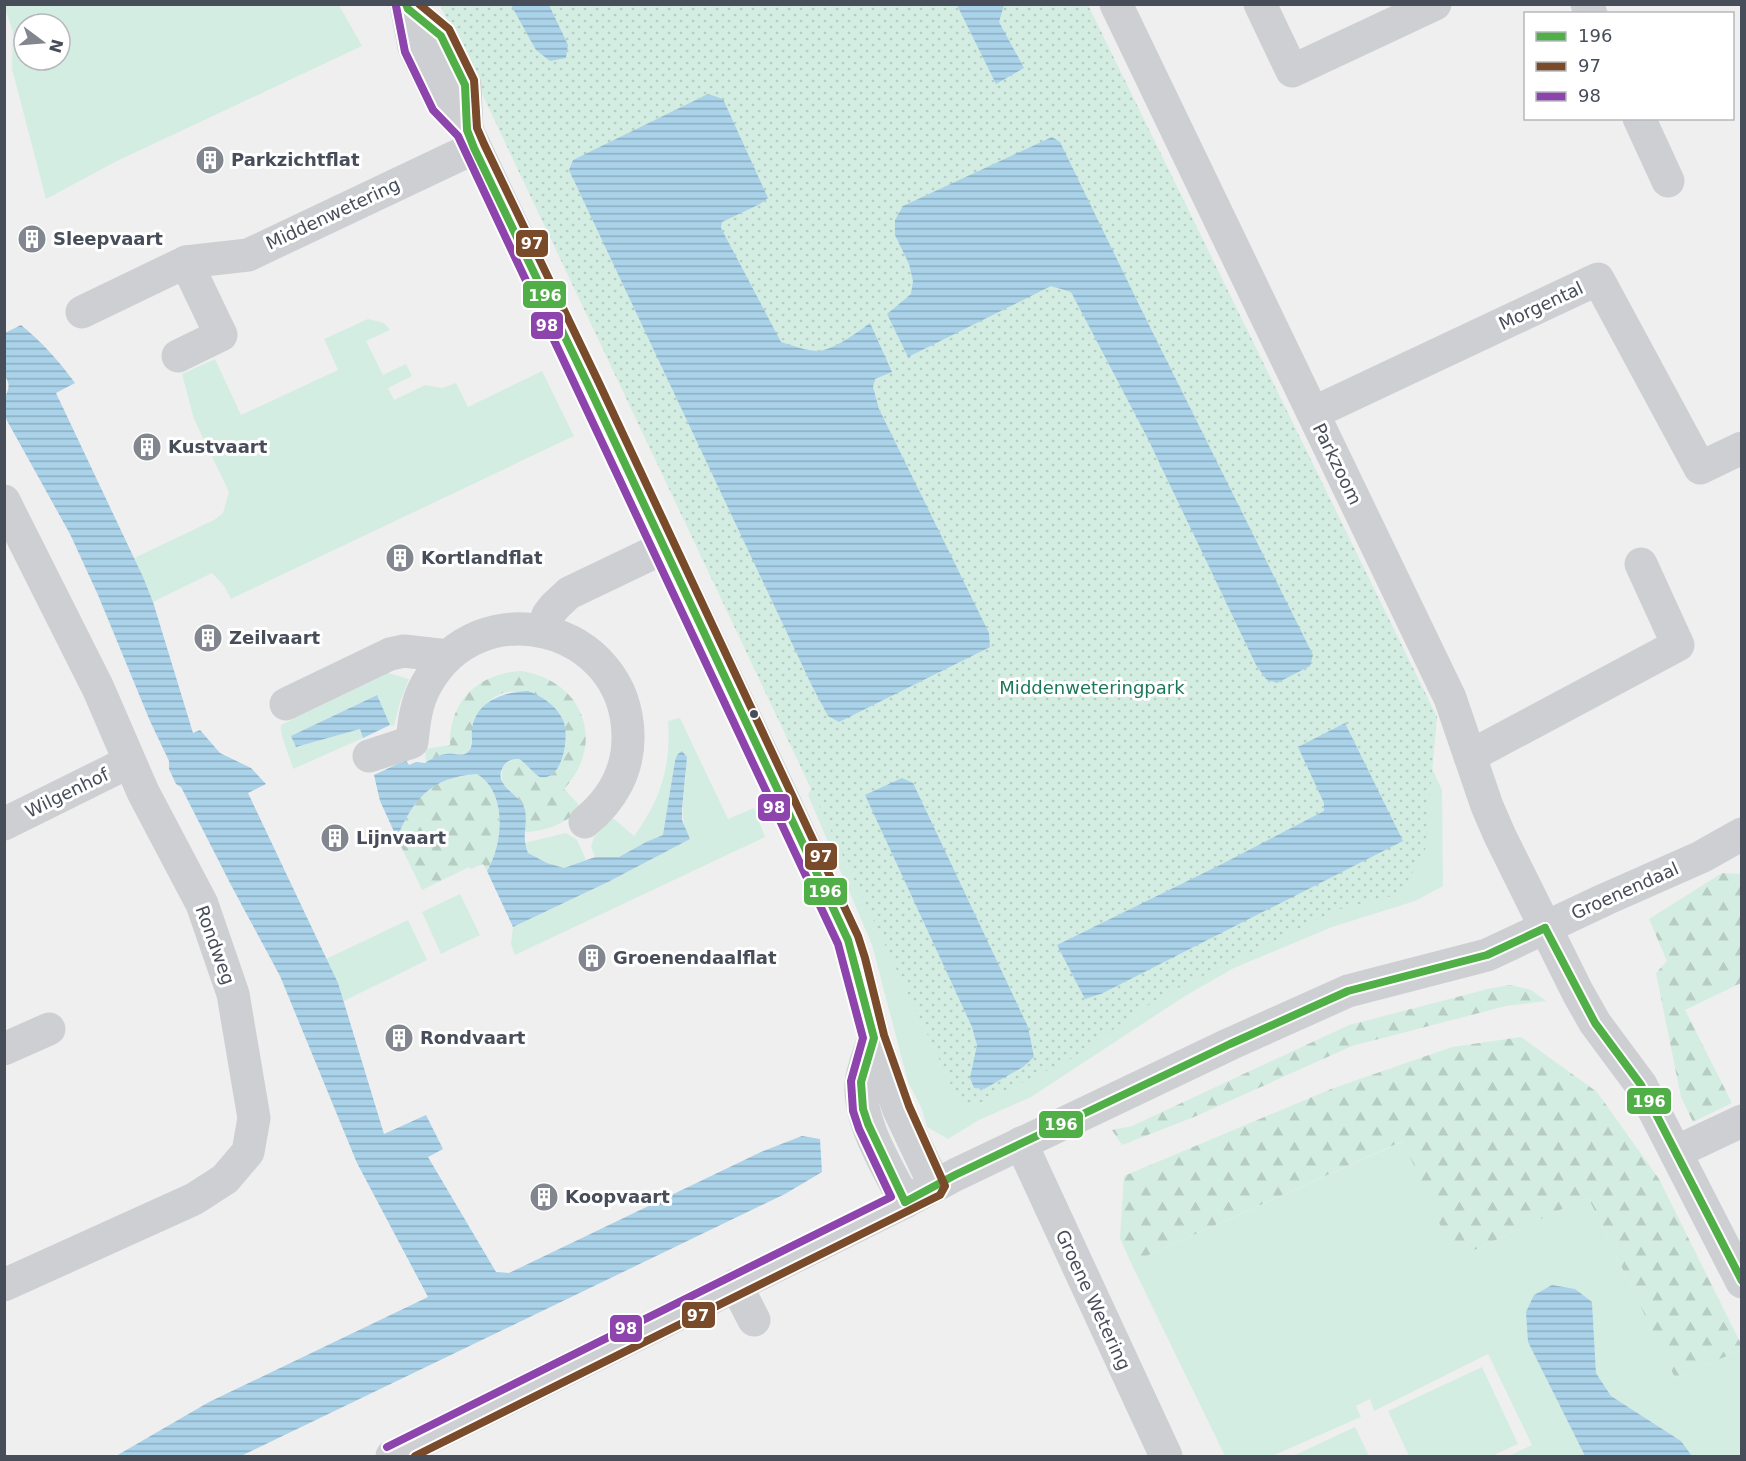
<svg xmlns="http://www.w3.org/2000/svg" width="1746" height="1461" font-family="'DejaVu Sans',sans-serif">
  <defs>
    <pattern id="forest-firs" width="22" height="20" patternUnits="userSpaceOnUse" patternTransform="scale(1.5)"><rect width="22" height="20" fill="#d4ede2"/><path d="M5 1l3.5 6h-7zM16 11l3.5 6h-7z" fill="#b7cdc4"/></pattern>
    <pattern id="park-dots" width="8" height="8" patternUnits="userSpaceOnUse" patternTransform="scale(1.5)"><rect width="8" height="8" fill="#d4ede2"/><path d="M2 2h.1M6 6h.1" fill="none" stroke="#b7cdc4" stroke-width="1.8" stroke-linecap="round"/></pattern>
    <pattern id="water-rules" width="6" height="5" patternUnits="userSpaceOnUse" patternTransform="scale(1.5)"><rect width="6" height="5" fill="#aad2e9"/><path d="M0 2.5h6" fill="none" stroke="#8cadc0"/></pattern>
  </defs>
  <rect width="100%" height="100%" fill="#efefef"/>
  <g fill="#d4ede2" fill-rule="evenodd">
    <path d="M4 5H339L362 46 117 161 46 199 12 69 13 32ZM24 24H60V60H24Z"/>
    <path d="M368 319 384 323 390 330 366 341 383 375 406 364 412 376 388 388 394 400 425 385 442 388 456 383 468 407 542 371 574 436 231 599 224 586 212 573 153 602 134 558 214 520 223 513 229 492 194 419 182 374 215 359 241 415 338 370 324 339Z"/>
    <path d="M388 673 409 679 400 702 394 726 390 725 376 695 292 736 296 747 360 729 363 738 293 769C291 759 279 733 281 725Z"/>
    <path d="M1390 676 1442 790 1443 886 1415 901 1332 927 1234 968 1185 996 1031 1097 979 1120 948 1139 927 1127 921 1107 908 1082 872 945 808 795 812 787Z"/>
    <path d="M680 718 728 819 754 808 765 837 515 955 511 944 513 927 608 882 689 839C679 815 683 799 686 774L675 761 664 835 646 842 619 857H595L591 847 594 837 613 818 634 836C661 799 671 767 668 721Z"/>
    <path d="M566 833 577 840 586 860 564 868 558 867 533 857 528 853 524 843Z"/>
    <path d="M460 894 480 935 441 954 422 912Z"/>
    <path d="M408 920 427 960 344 1001 326 959Z"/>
    <path d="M1404 1141 1455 1259 1588 1197 1675 1378 1741 1350V1456H1692L1681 1441 1611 1396 1596 1373 1592 1302 1528 1342 1585 1456H1509L1532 1445 1488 1354 1374 1411 1370 1399 1356 1406 1361 1417 1272 1456H1225L1131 1263Z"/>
    <path d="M1482 1367 1518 1444 1492 1456H1409L1388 1411Z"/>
    <path d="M1355 1427 1369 1456H1293Z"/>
  </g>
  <g fill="url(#forest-firs)">
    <path d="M522 671C583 681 607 742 564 789L583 809C565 822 547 832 524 832 527 802 520 804 503 783 499 769 505 759 519 759L532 768 563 721C560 715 555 706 549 703 545 700 537 699 532 698 526 696 520 693 514 692 500 690 483 704 477 716 472 725 472 747 469 751 463 758 441 750 426 763L425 749 450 745C449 701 478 673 522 671Z"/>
    <path d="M477 774C508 793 503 844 487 871L483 864 471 869 469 867 422 890 397 838C413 798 431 777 477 774Z"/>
    <path d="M1722 873 1741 874V983L1685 1010 1732 1103 1693 1122 1681 1097 1656 973 1667 961 1649 919Z"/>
    <path d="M1510 985 1531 990 1546 1001 1506 1006 1352 1046 1194 1117 1122 1145 1112 1130 1132 1126 1349 1025 1488 989Z"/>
    <path d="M1521 1037 1597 1092 1659 1179 1741 1344V1350L1675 1378 1588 1197 1455 1259 1403 1141 1131 1263 1120 1238 1124 1176 1331 1089 1452 1047Z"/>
  </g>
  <path fill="url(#park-dots)" d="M440 5H1088L1437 717 1425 851 1400 894 1337 910 1162 996 1069 1060 973 1106 956 1095Z"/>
  <g fill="url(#water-rules)">
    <path d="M511 5H549L568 45 566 58 550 61 536 50Z"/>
    <path d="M957 5H1004L999 22 1024 68 996 84Z"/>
    <path d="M708 94 723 99 768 198 760 204 722 222 721 228 781 342C793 346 807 351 819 351 835 349 858 332 870 323L892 372 875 379 873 387 879 409 989 633 990 647 839 722 828 716 812 686 569 170 573 160Z"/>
    <path d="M1052 137 1060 142 1146 319 1313 655 1310 666 1277 683 1266 679 1256 665 1147 437 1071 292 1051 286 908 357 887 314 911 294 913 281 909 264 895 235V220L903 206Z"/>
    <path d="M21 325C42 342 59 361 75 383L56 393 143 577 153 602 193 733 200 730 220 753 251 768 266 784 248 793 338 983 384 1134 426 1115 443 1149 428 1157 496 1272 509 1273 761 1152 802 1136 820 1139 822 1172 785 1194 241 1456H116L209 1402 428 1297 357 1163 280 976 231 885 181 787 176 784 169 769V761L150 721 98 595 70 534 5 417C5 412 3 405 4 401 7 391 12 386 5 376V333Z"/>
    <path d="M528 691C543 697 556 705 563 720 570 735 563 782 540 777 536 776 525 762 519 759 512 759 507 760 503 767 492 786 521 794 525 810 528 826 521 835 528 853L547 863 564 868 595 857H619L646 842 663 835 675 761 677 755 682 751 687 757 682 809V820L690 839 608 882 513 927 487 871C503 844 508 793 477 774 431 777 413 799 397 838L380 801 374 775 406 760 409 765 416 762 425 763C431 759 438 755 446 754 453 753 463 757 468 752 474 746 471 736 472 729 476 701 504 692 528 691Z"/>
    <path d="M377 695 390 725 363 738 360 729 296 747 291 736Z"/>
    <path d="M1345 723 1403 841 1103 993 1085 999 1057 945 1220 865 1324 811V803L1298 747Z"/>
    <path d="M902 778 913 783 1028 1027 1034 1057 1023 1067 984 1089 974 1088 970 1078 977 1045 972 1027 865 795Z"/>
    <path d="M1552 1285 1575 1289 1592 1302 1596 1373 1611 1396 1681 1441 1692 1456H1585L1528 1342 1526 1312 1534 1295Z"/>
  </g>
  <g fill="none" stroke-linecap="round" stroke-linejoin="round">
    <g stroke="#cdcfd2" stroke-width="33">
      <path d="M406 4 414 47 442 104 467 130 779 790 848 940 855 961 874 1038 899 1110 935 1186"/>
      <path d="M1116 4 1450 698 1487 806 1500 836 1578 993 1595 1023 1641 1085 1742 1282"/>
      <path d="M1260 4 1292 71 1435 4"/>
      <path d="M1587 4 1591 14"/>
      <path d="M408 9 441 36 465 85 467 130"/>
      <path d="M1639 118 1668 181"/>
      <path d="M82 312 186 262 248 255 474 148"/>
      <path d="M178 356 221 335 186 262"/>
      <path d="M1313 413 1598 279 1700 468 1742 448"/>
      <path d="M4 501 98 688 143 792 202 904 233 994 254 1118 248 1152 225 1179 194 1199 4 1285"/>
      <path d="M542 631 548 615 555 606 569 593 663 548"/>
      <path d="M286 704 390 654 404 651 448 656"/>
      <path d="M369 756 412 742C414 722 416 703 426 685 479 588 626 625 628 735 629 770 612 800 585 822"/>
      <path d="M1470 756 1678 645 1641 564"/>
      <path d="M4 824 129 762"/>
      <path d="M874 1038C870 1052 862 1069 861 1084 859 1123 888 1168 905 1202"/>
      <path d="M4 1049 49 1029"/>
      <path d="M1021 1143 1166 1456"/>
      <path d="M1676 1152 1742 1121"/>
      <path d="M736 1285 754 1320"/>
      <path d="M392 1456 905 1202 955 1175 1230 1044 1348 991 1487 955 1606 899 1701 857 1742 834"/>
    </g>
    <g stroke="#fff" stroke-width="12">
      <g id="bus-1">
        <path d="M406 4 408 9 441 36 465 85 467 130 474 148 589 387 848 940 874 1038 861 1082 863 1109 868 1124 905 1202"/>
        <path d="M1545 928 1595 1023 1641 1085 1742 1281"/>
        <path d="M905 1202 955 1175 1230 1044 1348 991 1487 955 1545 928"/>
      </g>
    </g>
    <g stroke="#fff" stroke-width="12">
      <path id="bus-2" d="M415 1456 940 1195 945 1186 909 1106 884 1035 865 958 858 936 599 383 484 144 477 128 474 80 449 29 419 4"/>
    </g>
    <g stroke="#fff" stroke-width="12">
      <path id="bus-3" d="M387 1447 891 1197 859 1129 853 1111 851 1081 863 1038 838 944 458 136 433 110 405 52 396 6"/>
    </g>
    <use href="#bus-1" stroke="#50af46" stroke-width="8"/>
    <use href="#bus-2" stroke="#7a4b2a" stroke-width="8"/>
    <use href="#bus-3" stroke="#8e44ad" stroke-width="8"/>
  </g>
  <defs>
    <g id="building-disc" transform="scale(1.5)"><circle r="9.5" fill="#82868e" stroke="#fff"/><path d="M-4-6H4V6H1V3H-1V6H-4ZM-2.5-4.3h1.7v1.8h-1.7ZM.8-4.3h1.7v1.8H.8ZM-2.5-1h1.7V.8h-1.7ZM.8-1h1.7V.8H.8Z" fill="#fff"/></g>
  </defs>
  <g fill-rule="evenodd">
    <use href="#building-disc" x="210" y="160"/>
    <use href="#building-disc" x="32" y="239"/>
    <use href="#building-disc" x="147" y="447"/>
    <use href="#building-disc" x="400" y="558"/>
    <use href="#building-disc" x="208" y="638"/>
    <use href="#building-disc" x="335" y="838"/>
    <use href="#building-disc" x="592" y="958"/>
    <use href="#building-disc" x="399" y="1038"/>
    <use href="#building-disc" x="544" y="1197"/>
  </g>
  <circle fill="#474e5a" stroke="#fff" stroke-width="2" cx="754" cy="714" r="5"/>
  <g text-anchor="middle" stroke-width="6" stroke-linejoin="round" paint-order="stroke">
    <g font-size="18" font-weight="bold" fill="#474e5a" stroke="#fff" text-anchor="start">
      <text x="231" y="166">Parkzichtflat</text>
      <text x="53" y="245">Sleepvaart</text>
      <text x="168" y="453">Kustvaart</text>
      <text x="421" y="564">Kortlandflat</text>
      <text x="229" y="644">Zeilvaart</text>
      <text x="356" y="844">Lijnvaart</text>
      <text x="613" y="964">Groenendaalflat</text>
      <text x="420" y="1044">Rondvaart</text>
      <text x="565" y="1203">Koopvaart</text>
    </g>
    <g font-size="18" fill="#474e5a" stroke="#fff">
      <text transform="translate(333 214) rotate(-25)" y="6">Middenwetering</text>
      <text transform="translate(1541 306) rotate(-25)" y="6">Morgental</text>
      <text transform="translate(1337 464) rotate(64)" y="6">Parkzoom</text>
      <text transform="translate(67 793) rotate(-26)" y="6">Wilgenhof</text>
      <text transform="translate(1625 891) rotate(-24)" y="6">Groenendaal</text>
      <text transform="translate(215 945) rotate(70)" y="6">Rondweg</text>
      <text transform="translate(1093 1300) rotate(65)" y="6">Groene Wetering</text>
    </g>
    <g font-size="18" fill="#1b7858" stroke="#fff">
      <text x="1092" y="694">Middenweteringpark</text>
    </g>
  </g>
  <g stroke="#fff" stroke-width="2">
    <rect x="515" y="229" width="34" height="29" rx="6" fill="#7a4b2a"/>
    <rect x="522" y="280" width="45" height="29" rx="6" fill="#50af46"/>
    <rect x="530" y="311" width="34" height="29" rx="6" fill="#8e44ad"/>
    <rect x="757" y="793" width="34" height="29" rx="6" fill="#8e44ad"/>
    <rect x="804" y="842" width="34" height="29" rx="6" fill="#7a4b2a"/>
    <rect x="803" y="877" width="45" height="29" rx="6" fill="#50af46"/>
    <rect x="1626" y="1087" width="46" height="28" rx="6" fill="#50af46"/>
    <rect x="1038" y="1110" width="46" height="29" rx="6" fill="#50af46"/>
    <rect x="681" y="1301" width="35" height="28" rx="6" fill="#7a4b2a"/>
    <rect x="609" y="1314" width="34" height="29" rx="6" fill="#8e44ad"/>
  </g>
  <g font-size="16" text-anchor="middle" font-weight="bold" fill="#fff">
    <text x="532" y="249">97</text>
    <text x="545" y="301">196</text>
    <text x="547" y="331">98</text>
    <text x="774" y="813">98</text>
    <text x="821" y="862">97</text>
    <text x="825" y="897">196</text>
    <text x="1649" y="1107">196</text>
    <text x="1061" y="1130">196</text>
    <text x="698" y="1321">97</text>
    <text x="626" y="1334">98</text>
  </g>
  <rect width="1746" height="1461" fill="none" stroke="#474e5a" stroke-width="12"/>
  <rect x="1524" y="12" width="210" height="108" fill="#ffffff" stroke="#b5b8bd" stroke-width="1.5"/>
  <rect x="1536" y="32" width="30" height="9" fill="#50af46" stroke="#b5b8bd" stroke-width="1.5"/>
  <text x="1578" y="42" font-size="18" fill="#474e5a">196</text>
  <rect x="1536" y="62" width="30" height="9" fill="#7a4b2a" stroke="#b5b8bd" stroke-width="1.5"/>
  <text x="1578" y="72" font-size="18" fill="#474e5a">97</text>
  <rect x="1536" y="92" width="30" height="9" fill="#8e44ad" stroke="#b5b8bd" stroke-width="1.5"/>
  <text x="1578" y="102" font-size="18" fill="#474e5a">98</text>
  <g transform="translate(42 42) rotate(106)"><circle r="28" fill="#ffffff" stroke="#b5b8bd" stroke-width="1.5"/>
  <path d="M0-4.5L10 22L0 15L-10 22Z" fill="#82868e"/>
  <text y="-9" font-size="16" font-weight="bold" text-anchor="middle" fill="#474e5a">N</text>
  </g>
</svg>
